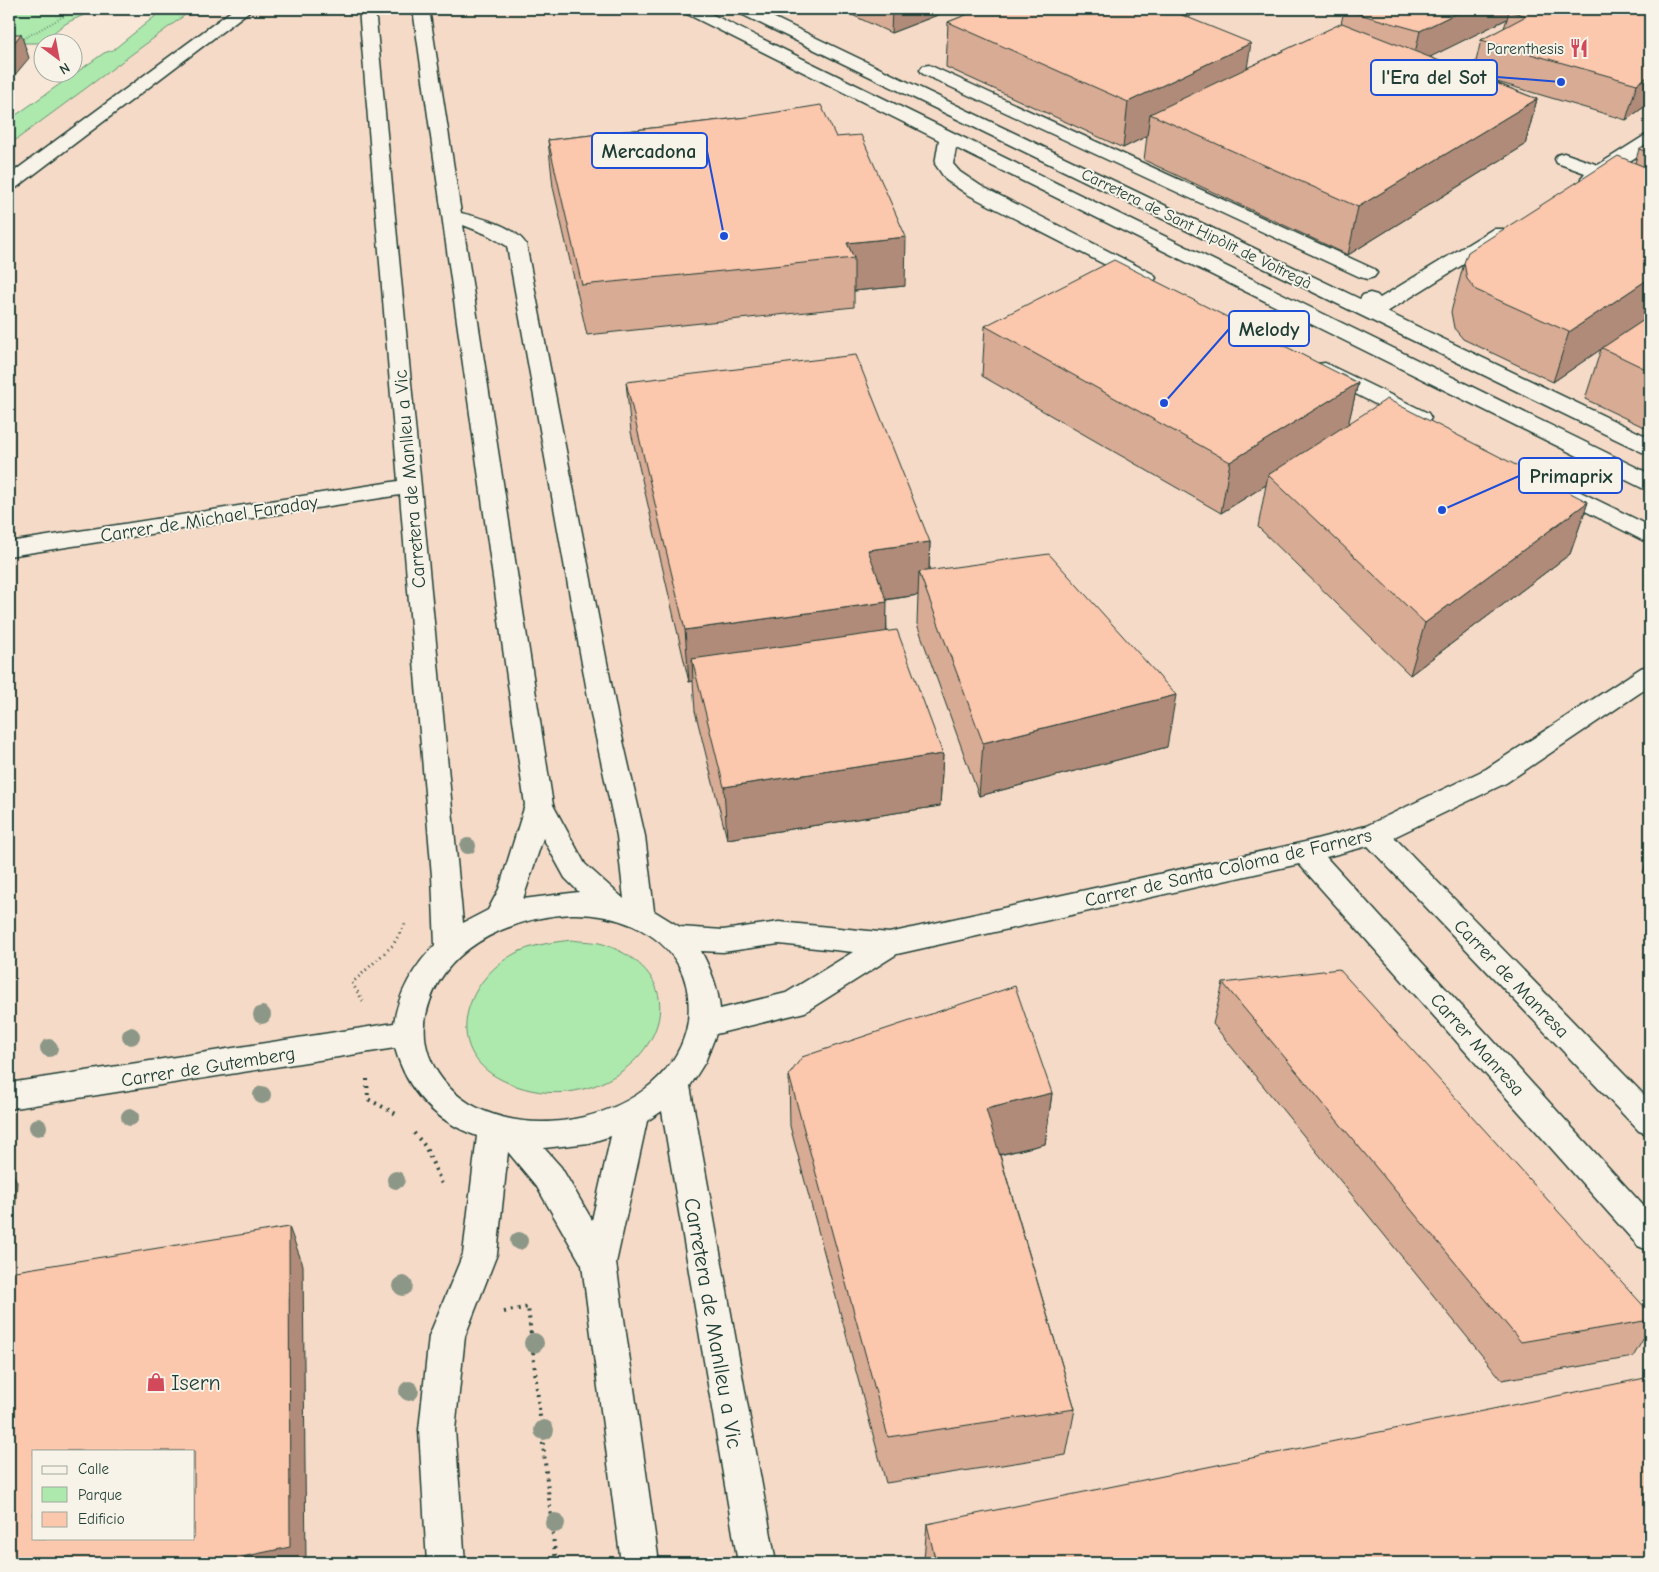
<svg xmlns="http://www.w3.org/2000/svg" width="1659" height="1572" font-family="'Comic Neue',sans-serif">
  <rect width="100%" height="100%" fill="#f8e6d6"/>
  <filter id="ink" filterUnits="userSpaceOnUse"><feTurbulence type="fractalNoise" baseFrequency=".02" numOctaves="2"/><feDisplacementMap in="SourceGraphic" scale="10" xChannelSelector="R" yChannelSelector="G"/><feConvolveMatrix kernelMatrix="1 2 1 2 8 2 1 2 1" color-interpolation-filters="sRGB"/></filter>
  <g filter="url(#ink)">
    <path fill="#f5dac7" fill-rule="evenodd" d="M185 9H1650V1563H9V145L185 15ZM34 1451H194V1538H34Z"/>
    <g fill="#ade8ad" stroke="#669270">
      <path d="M9 9H102C80 16 59 23 46 42L42 43H9Z"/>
      <path d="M164 9H185V15L9 145V120L104 53 113 50Z"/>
      <path d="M572 940C583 942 596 941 606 945 730 991 616 1136 502 1080 439 1049 467 975 520 951 537 944 555 942 572 940Z"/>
    </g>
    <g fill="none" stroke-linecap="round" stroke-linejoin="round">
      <g stroke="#1f3d34" stroke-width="3">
        <g id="minor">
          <path d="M234 9H252L16 188 9 190V175Z"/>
          <path d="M359 9H375L463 923 488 910 499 889 525 805 413 9H429L461 213C482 218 513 225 526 244L618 719 645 836 654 911 680 927 723 930 779 922 889 933 1305 842 1366 826 1486 769 1641 668 1650 665V686L1506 783 1394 837 1650 1101V1135L1639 1131 1368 846 1326 857 1650 1213V1251L1638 1246 1299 864 897 954 805 1012 716 1034 705 1062 690 1086 776 1563H738L662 1111 647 1121 616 1263 659 1563H621L582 1265 537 1187 508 1152 497 1254 465 1336 455 1430 465 1563H427L419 1430 429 1336 463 1254 477 1136C435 1121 407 1091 395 1048L9 1109V1083L394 1023C398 994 414 966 435 945L432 876 400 495 9 556V542L398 481ZM463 225 486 234 507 246 592 719 617 836 624 899 585 864 553 805ZM543 838 565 878 579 892 523 899ZM572 914C612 913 659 929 679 966 688 983 690 1003 688 1021 673 1122 502 1158 442 1079 424 1055 420 1029 430 1001 450 943 516 917 572 914ZM779 944 853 952 786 993 720 1009C718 987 711 970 701 951L723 952ZM611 1136 592 1220 561 1167 544 1148 589 1143Z"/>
          <path d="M681 9H701L1650 474V490L1642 488 956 148 953 164 960 172 981 186 1153 274 1156 278 1153 282 1146 284 1139 282 967 194 946 180 935 164 939 140 683 12Z"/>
          <path d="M735 9H756L1360 299 1363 295 1370 293 1377 295 1380 298 1493 229H1507L1510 233 1507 237 1387 312 1650 438V454L1642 452 737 12Z"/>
          <path d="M929 65 1374 269 1377 273 1374 277 1367 279 1360 277 923 74 920 70 923 66Z"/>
          <path d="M1650 135V148L1597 182H1583L1581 178 1585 173 1557 163 1555 159 1557 155 1564 153 1598 165 1644 136Z"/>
          <path d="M1325 363 1428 413 1431 418 1428 423 1420 425 1412 423 1317 374 1314 369 1317 364Z"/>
          <path d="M1554 479 1650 526V542L1642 540 1546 491 1542 486 1546 481Z"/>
        </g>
      </g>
      <path stroke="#1f3d34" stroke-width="2" stroke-dasharray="0.5 2.5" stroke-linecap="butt" d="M21 40 77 9"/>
      <path stroke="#1f3d34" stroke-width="3" stroke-dasharray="1 4" stroke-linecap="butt" d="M363 1001 352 983 393 945 405 924"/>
      <g stroke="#1f3d34" stroke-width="4" stroke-dasharray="2 5" stroke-linecap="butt">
        <path d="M367 1079 368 1099 396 1114"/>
        <path d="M414 1133 425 1146 442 1184"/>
        <path d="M504 1312 528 1307 556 1563"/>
      </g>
      <use href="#minor" fill="#f7f3e8" fill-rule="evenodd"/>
    </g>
    <g fill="#8c9787">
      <circle cx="468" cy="846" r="8"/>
      <circle cx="262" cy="1015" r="9"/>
      <circle cx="131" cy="1036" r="9"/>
      <circle cx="49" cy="1048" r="9"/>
      <circle cx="262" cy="1095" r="9"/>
      <circle cx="130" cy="1117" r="9"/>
      <circle cx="38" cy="1127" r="9"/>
      <circle cx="396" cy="1180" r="9"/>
      <circle cx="519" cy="1241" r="9"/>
      <circle cx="403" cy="1286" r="10"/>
      <circle cx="534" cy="1343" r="10"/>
      <circle cx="409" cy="1391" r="10"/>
      <circle cx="544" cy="1430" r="10"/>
      <circle cx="555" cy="1523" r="10"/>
    </g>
    <g fill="#d8ab95" stroke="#1f3d34" fill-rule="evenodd">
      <path d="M839 9H953L891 33Z"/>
      <path d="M981 9H1206L1187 17 1247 68 1341 24 1344 10 1650 9V105L1647 107H1644L1626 120 1487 79 1537 99 1525 145 1348 255 1144 160 1147 136 1123 148 946 67 948 22ZM1507 19 1504 28 1481 40 1473 74 1429 57Z"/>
      <path d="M747 117 905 286 854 291V307L587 335 553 187 548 140Z"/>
      <path d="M1650 142V430L1585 399 1601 349 1553 382 1463 339 1454 328 1451 312 1464 263 1635 163 1639 149Z"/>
      <path d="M985 326 1358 383 1348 424 1588 502 1570 554 1410 675 1258 527 1266 485 1221 513 982 376Z"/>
      <path d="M626 382 930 542 929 571 1167 747 979 796 917 624 918 595 886 600 887 631 943 754 940 806 727 839 695 711 693 681 689 682 631 432Z"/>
      <path d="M1650 855V876L1643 872Z"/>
      <path d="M1223 983 1650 1313V1327L1633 1357 1502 1380 1213 1024Z"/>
      <path d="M789 1075 1052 1093 1045 1144 1000 1155 1075 1409 1066 1455 886 1483 790 1126Z"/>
      <path d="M927 1524 1650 1563H925L924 1559Z"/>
    </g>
    <g fill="#b08b79" stroke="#1f3d34">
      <path d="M892 9H953L891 33Z"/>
      <path d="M1172 9H1206L1170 25Z"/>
      <path d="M1465 9H1522L1509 11 1507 19 1412 66 1420 31Z"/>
      <path d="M21 34 29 58 9 82V49Z"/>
      <path d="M1251 43 1244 88 1150 114 1147 136 1123 148 1128 102Z"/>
      <path d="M1650 75V87L1644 107 1626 120 1637 84Z"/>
      <path d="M1650 98V105L1647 107Z"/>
      <path d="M1537 99 1525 145 1348 255 1358 207Z"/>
      <path d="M906 237 905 286 854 291V258L847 243Z"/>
      <path d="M1650 278V316L1553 382 1569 332Z"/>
      <path d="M1358 383 1346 434 1268 475 1266 485 1221 513 1230 462Z"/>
      <path d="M1588 502 1570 554 1410 675 1425 623Z"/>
      <path d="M930 542 928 594 919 572 918 595 868 602V550Z"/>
      <path d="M887 602 886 655 692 659 693 681 689 682 685 630Z"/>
      <path d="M1176 695 1167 747 979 796 983 743Z"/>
      <path d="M943 754 940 806 727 839 724 787Z"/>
      <path d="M1052 1093 1045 1144 981 1159 986 1109Z"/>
      <path d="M9 1166 17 1182 9 1314Z"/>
      <path d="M289 1227 303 1265 306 1563H213Z"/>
    </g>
    <g fill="#fbc7ad" stroke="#1f3d34" fill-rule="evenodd">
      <path d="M981 9H1167L1251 43 1128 102 948 22Z"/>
      <path d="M1347 9H1465L1420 31 1344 10Z"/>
      <path d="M1512 9H1650V75L1637 84 1481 40 1526 16 1509 11Z"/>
      <path d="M1342 23 1537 99 1358 207 1150 114Z"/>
      <path d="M9 34H21L9 49Z"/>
      <path d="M821 105 836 137 861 135 906 237 847 243 854 258 582 285 548 140 747 117Z"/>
      <path d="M1650 142V153L1639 149Z"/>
      <path d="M1618 156 1650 169V278L1569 332 1476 290 1467 279 1464 263 1468 252Z"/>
      <path d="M1114 260 1358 383 1230 462 985 326Z"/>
      <path d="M1650 316V371L1602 348Z"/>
      <path d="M856 355 930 542 868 550 887 602 685 630 626 382Z"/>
      <path d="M1387 399 1588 502 1425 623 1268 475Z"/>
      <path d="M1049 554 1176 695 983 743 919 572Z"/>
      <path d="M897 630 943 754 724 787 692 659Z"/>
      <path d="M1339 969 1650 1313V1320L1521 1342 1223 983Z"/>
      <path d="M1015 986 1052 1093 986 1109 1075 1409 888 1437 789 1075 802 1057Z"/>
      <path d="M289 1227 290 1547 213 1563H9V1272ZM34 1451H194V1538H34Z"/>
      <path d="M1650 1377V1563H936L927 1524Z"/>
    </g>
  </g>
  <defs>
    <g id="restaurant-bare" transform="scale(1.5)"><path d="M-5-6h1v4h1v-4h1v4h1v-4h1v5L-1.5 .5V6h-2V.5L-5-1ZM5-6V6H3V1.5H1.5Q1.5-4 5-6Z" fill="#d1495b" stroke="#f7f3e8" stroke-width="2.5" paint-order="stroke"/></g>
    <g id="shop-bare" transform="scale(1.5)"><path d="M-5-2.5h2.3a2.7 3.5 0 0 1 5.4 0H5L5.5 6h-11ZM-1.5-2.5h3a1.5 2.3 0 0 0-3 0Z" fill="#d1495b" stroke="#f7f3e8" stroke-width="2.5" paint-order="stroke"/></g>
  </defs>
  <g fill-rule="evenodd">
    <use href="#restaurant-bare" x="1579" y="48"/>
    <use href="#shop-bare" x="156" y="1382"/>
  </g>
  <g text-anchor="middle" stroke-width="4" stroke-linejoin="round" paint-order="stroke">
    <g font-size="16" fill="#1f3d34" stroke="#f7f3e8" text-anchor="end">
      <text x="1564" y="54">Parenthesis</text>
    </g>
    <g font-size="16" fill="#1f3d34" stroke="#f7f3e8">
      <text transform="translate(1197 228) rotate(26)" y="6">Carretera de Sant Hipòlit de Voltregà</text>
    </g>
    <g font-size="19" fill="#1f3d34" stroke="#f7f3e8">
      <text transform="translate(409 479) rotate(-95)" y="7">Carretera de Manlleu a Vic</text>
      <text transform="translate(209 518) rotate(-9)" y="7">Carrer de Michael Faraday</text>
      <text transform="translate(1228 867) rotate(-13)" y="7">Carrer de Santa Coloma de Farners</text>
      <text transform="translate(1512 978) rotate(46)" y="7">Carrer de Manresa</text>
      <text transform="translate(1478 1044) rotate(48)" y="7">Carrer Manresa</text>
      <text transform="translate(208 1066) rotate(-9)" y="7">Carrer de Gutemberg</text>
    </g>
    <g font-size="22" fill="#1f3d34" stroke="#f7f3e8">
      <text transform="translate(714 1323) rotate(80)" y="8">Carretera de Manlleu a Vic</text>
    </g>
    <g font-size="22" fill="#1f3d34" stroke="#f7f3e8" text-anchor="start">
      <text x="171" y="1390">Isern</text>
    </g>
  </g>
  <path fill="none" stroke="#1d4ed8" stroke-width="2" d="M1561 82L1497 77M724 236L707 151M1164 403L1229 329M1442 510L1519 476"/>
  <g fill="#1d4ed8" stroke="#f7f3e8" stroke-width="2">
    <circle cx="1561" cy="82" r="5"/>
    <circle cx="724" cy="236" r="5"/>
    <circle cx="1164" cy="403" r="5"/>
    <circle cx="1442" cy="510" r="5"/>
  </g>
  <g fill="#f7f3e8" stroke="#1d4ed8" stroke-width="2">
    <rect x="1371" y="60" width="126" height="35" rx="5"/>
    <rect x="592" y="133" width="115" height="35" rx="5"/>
    <rect x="1229" y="311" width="80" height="35" rx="5"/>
    <rect x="1519" y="458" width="103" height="35" rx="5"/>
  </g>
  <g font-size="20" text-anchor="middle" font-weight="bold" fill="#1f3d34">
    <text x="1434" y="84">l'Era del Sot</text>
    <text x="649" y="158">Mercadona</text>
    <text x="1269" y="336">Melody</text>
    <text x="1571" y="483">Primaprix</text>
  </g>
  <rect width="1659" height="1572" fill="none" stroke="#f7f3e8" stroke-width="30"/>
  <rect x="15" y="15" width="1629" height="1542" fill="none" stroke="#1f3d34" stroke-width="2" filter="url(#ink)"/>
  <rect x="32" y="1450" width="162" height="90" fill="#f7f3e8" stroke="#a1aaa0"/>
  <rect x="42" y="1466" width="25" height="8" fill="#f7f3e8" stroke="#a1aaa0"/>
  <text x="78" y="1474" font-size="15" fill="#1f3d34">Calle</text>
  <rect x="42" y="1487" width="25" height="15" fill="#ade8ad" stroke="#a1aaa0"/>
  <text x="78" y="1500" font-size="15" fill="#1f3d34">Parque</text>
  <rect x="42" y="1512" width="25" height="15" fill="#fbc7ad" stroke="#a1aaa0"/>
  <text x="78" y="1524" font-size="15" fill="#1f3d34">Edificio</text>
  <g transform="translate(58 58) rotate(148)"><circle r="24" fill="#f7f3e8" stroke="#a1aaa0"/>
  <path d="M0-4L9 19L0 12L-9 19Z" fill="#d1495b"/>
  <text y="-8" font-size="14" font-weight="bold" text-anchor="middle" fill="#1f3d34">N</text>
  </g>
</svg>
